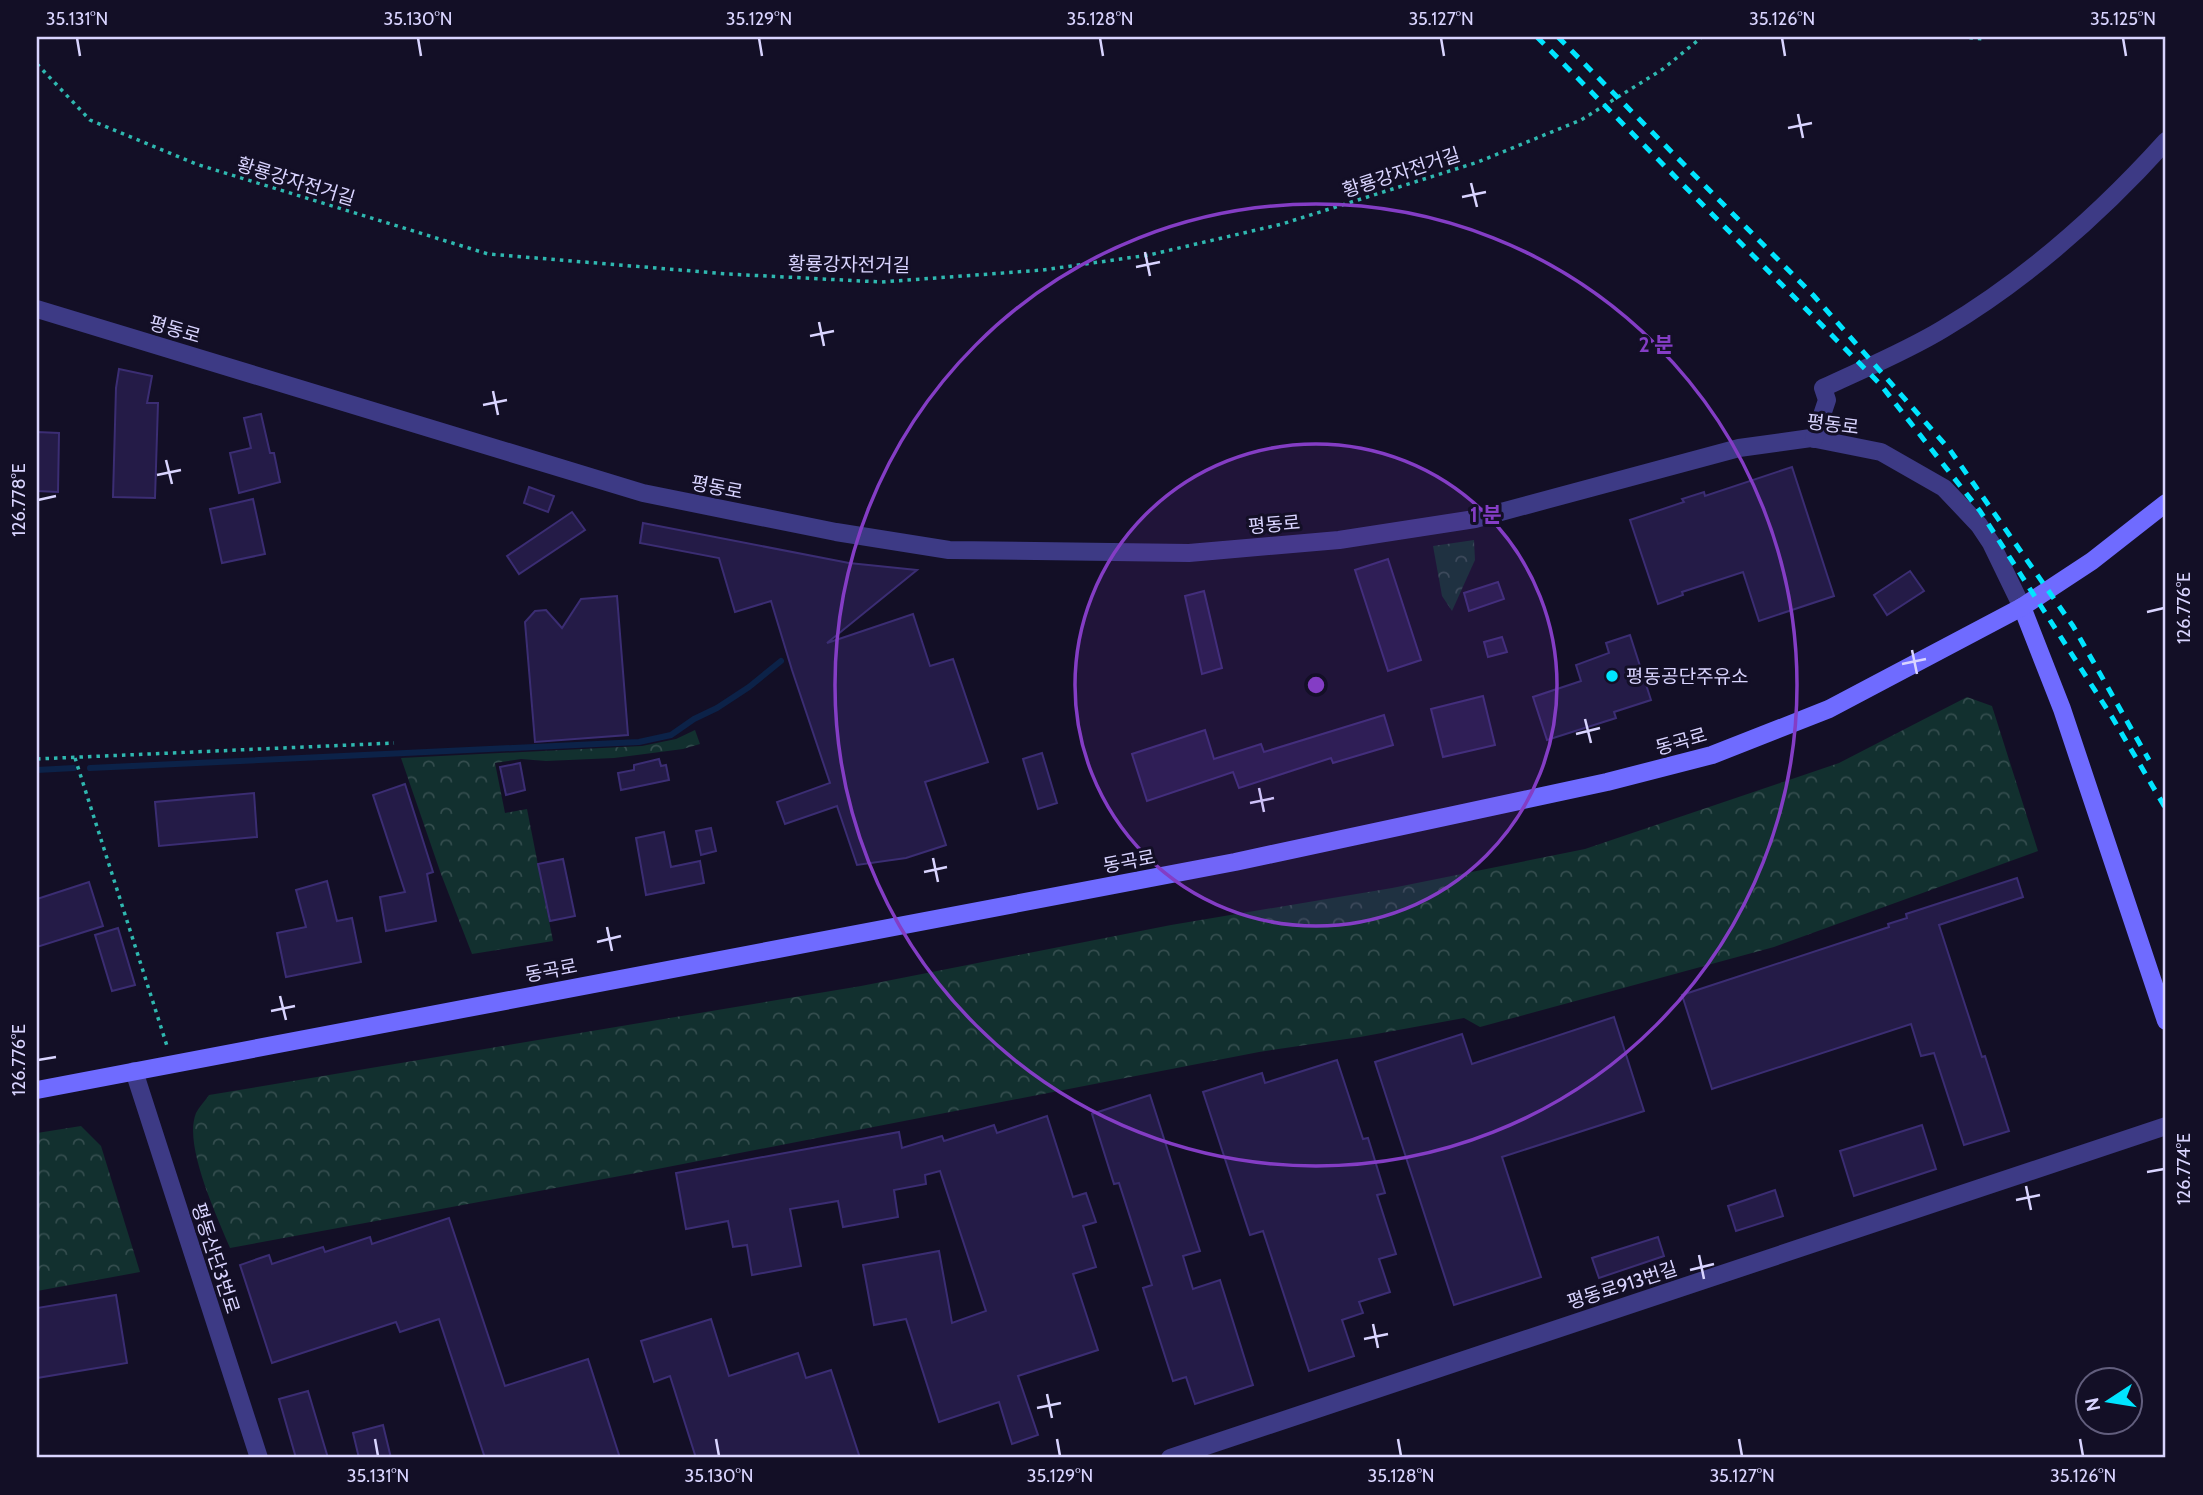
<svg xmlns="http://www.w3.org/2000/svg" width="2203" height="1495" font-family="Cabin,'Noto Sans KR',sans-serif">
  <defs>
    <pattern id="forest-crowns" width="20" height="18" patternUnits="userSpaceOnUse" patternTransform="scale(1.75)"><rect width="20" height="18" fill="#12302f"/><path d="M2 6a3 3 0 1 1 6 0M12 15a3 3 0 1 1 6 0" fill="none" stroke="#344d4e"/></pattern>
  </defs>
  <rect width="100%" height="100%" fill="#130f26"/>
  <g fill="url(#forest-crowns)">
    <path d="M1474 540 1475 560 1452 611 1442 596 1433 546Z"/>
    <path d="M1967 697 1992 706 2038 851 1774 947 1480 1027 1464 1018 1360 1037 1259 1052 647 1171 230 1248C217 1216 183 1145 196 1113 199 1107 205 1101 209 1095L861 986 1171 925 1392 888 1585 849 1839 763Z"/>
    <path d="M695 730 700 744 683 749 614 758 546 761 521 759 495 763 505 813 527 809 553 941 472 954 441 874 401 758 642 746 676 739Z"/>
    <path d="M81 1126 101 1146 140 1272 37 1291V1133Z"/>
  </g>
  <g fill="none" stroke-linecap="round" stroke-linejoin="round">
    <g stroke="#0c2248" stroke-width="6">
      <path d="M90 768 639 742 671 735 694 719 717 708 749 687 781 661"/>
      <path d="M37 770 74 768"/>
    </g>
  </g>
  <g fill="#241b47" stroke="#3b2d73" stroke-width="2">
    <path d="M119 369 152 376 147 403H158L155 498 113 497 116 388Z"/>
    <path d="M261 414 270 453H274L280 482 239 493 230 453 251 448 244 418Z"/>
    <path d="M37 432 59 433 58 492 37 491Z"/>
    <path d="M1792 467 1834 596 1759 621 1743 572 1682 592 1683 595 1658 604 1630 520 1684 502 1682 499 1704 492 1705 496Z"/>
    <path d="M529 487 554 496 548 512 524 503Z"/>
    <path d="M253 499 265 554 222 563 210 509Z"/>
    <path d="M572 512 585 530 519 574 507 556Z"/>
    <path d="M643 523 849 563 917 570 827 643 913 614 930 666 953 659 988 762 925 782 946 845 906 858 857 865 837 806 785 824 777 802 830 783 792 670 771 601 735 612 719 558 640 543Z"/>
    <path d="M1388 559 1421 660 1388 671 1355 570Z"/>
    <path d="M1910 571 1924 591 1887 615 1874 595Z"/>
    <path d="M1498 582 1504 599 1469 611 1464 593Z"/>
    <path d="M1204 591 1222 668 1202 674 1185 596Z"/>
    <path d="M617 596 628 735 535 742 525 622 535 611 546 610 562 628 581 599Z"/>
    <path d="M1630 635 1651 700 1614 712 1616 718 1547 740 1533 697 1581 681 1576 665 1609 653 1606 643Z"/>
    <path d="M1502 637 1507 652 1488 657 1484 642Z"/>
    <path d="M1483 696 1495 745 1443 757 1431 709Z"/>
    <path d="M1384 715 1393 745 1333 763 1331 758 1239 788 1233 772 1147 801 1132 754 1205 730 1214 759 1261 744 1264 752Z"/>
    <path d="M1042 753 1057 803 1038 809 1023 759Z"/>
    <path d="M659 759 661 766 666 765 669 780 621 790 618 773 634 770V765Z"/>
    <path d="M520 763 525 790 506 795 500 767Z"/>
    <path d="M405 784 433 872 427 874 436 921 386 931 380 897 405 892 373 795Z"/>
    <path d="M254 793 257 837 159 846 155 802Z"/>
    <path d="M711 828 716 851 701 855 696 831Z"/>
    <path d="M664 832 671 867 700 861 704 883 646 895 636 838Z"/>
    <path d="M563 859 575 916 550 921 538 864Z"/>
    <path d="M2017 878 2023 897 1939 925 1982 1057 1985 1056 2009 1131 1964 1145 1934 1053 1921 1056 1911 1024 1712 1089 1682 995 1889 927 1888 924 1907 918 1906 914Z"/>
    <path d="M327 881 337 921 352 918 361 962 286 977 277 933 306 927 296 890Z"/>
    <path d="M89 882 103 926 37 947V899Z"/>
    <path d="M118 928 135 985 112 991 95 935Z"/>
    <path d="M1614 1017 1644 1111 1502 1157 1541 1277 1454 1305 1375 1062 1462 1034 1472 1064Z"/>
    <path d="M1337 1060 1363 1139 1368 1138 1385 1193 1377 1195 1396 1254 1379 1259 1390 1292 1359 1302 1363 1313 1342 1320 1354 1356 1309 1371 1263 1231 1250 1235 1203 1092 1262 1073 1265 1083Z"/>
    <path d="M1150 1095 1200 1251 1183 1256 1193 1289 1220 1280 1253 1385 1195 1404 1186 1377 1173 1381 1143 1288 1152 1285 1119 1183 1114 1184 1092 1114Z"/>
    <path d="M1047 1116 1073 1197 1086 1193 1096 1222 1083 1226 1096 1267 1073 1274 1098 1350 1018 1376 1038 1435 1012 1444 999 1402 939 1422 906 1319 874 1325 863 1265 939 1251 952 1323 986 1311 940 1171 925 1175 926 1184 894 1190 898 1217 843 1227 838 1201 790 1209 801 1266 752 1275 747 1245 733 1247 728 1221 686 1229 676 1173 899 1132 902 1148 942 1136 944 1141 994 1125 997 1133Z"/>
    <path d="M1922 1125 1936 1169 1854 1196 1840 1151Z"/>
    <path d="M1775 1190 1783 1216 1736 1231 1728 1206Z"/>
    <path d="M449 1218 505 1386 588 1359 620 1458H485L439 1319 400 1332 396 1322 272 1363 240 1265 269 1255 272 1264 323 1247 325 1252 370 1237 372 1244Z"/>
    <path d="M1658 1237 1664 1256 1599 1278 1592 1258Z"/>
    <path d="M116 1295 127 1363 37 1378V1308Z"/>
    <path d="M711 1319 729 1376 798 1353 806 1378 831 1370 860 1458H696L670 1376 654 1382 641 1341Z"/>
    <path d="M308 1391 328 1458H296L279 1399Z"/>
    <path d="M383 1425 391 1458H359L353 1433Z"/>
  </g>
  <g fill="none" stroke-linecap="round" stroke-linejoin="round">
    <g stroke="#2fb8b0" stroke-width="3.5" stroke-dasharray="3.5 5" stroke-linecap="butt">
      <path d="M1961 37 1983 39 1987 37"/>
      <path d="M37 64 90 120 196 164 488 254 728 274 881 282 1043 270 1149 255 1282 224 1478 162 1581 120 1663 69 1702 37"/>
      <path d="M75 758 167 1046"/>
      <path d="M37 759 394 743"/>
    </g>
    <g stroke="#3d3a85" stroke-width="18">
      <path d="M37 309 643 493 836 532 949 550 1189 553 1339 540 1475 519 1739 448 1811 438 1881 452 1944 488 1979 525 1991 543 2022 607"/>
      <path d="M1814 439 1827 400 1823 388C1863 369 1905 352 1943 329 2027 279 2101 213 2166 141"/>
      <path d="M1170 1458 2166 1126"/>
    </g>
    <path stroke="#3d3a85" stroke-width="18" d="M134 1071 259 1458"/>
    <g stroke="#6f6bff" stroke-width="18">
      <path d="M2022 607 2062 709 2166 1021"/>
      <path d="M37 1090 1235 862 1607 782 1712 755 1829 709 2022 607 2092 561 2166 503"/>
    </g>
    <g stroke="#00e5ff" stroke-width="5" stroke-dasharray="10 9" stroke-linecap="butt">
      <path d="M1537 37 1880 384 1980 511 2112 717 2166 809"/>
      <path d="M1558 37 1813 295 1950 450 2073 626 2149 760"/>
    </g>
  </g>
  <path fill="none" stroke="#d9d4ff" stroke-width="2.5" d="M77 38 80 56M418 38 421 56M759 38 762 56M1100 38 1103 56M1441 38 1444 56M1782 38 1785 56M2123 38 2126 56M1798 114 1803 138M1788 128 1812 123M1471 183 1477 207M1462 197 1486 192M1145 252 1150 276M1136 267 1160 262M819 322 824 346M810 336 834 331M493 391 498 415M483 405 507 400M166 460 172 484M157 475 181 470M38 500 56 496M2147 612 2164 608M1912 650 1917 674M1902 664 1926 659M1585 719 1591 743M1576 734 1600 728M1259 788 1264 812M1250 803 1274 798M933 858 938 882M924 872 947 867M607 927 612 951M597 942 621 936M280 996 286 1020M271 1011 295 1006M38 1060 56 1057M2147 1172 2164 1169M2026 1186 2031 1210M2016 1200 2040 1195M1699 1255 1704 1279M1690 1270 1714 1264M1373 1324 1378 1348M1364 1339 1388 1334M1047 1394 1052 1418M1037 1408 1061 1403M375 1439 378 1456M716 1439 719 1456M1057 1439 1060 1456M1398 1439 1401 1456M1739 1439 1742 1456M2080 1439 2083 1456"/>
  <circle cx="1316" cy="685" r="241" fill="#843dc5" fill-opacity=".12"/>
  <g fill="none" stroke="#843dc5" stroke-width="3.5">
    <circle cx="1316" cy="685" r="241"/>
    <circle cx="1316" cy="685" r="481"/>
  </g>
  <circle fill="#00e5ff" stroke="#130f26" stroke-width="2.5" cx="1612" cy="676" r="7"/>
  <g text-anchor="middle" stroke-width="6" stroke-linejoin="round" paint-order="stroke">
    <g font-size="19" fill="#d9d4ff" stroke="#130f26">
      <text transform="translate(1401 172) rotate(-18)" y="7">황룡강자전거길</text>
      <text transform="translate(296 181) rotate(17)" y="7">황룡강자전거길</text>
      <text transform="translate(849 264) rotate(1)" y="7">황룡강자전거길</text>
      <text transform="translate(175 329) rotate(16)" y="7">평동로</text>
      <text transform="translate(1833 424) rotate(7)" y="7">평동로</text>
      <text transform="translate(717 487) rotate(11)" y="7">평동로</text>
      <text transform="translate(1274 524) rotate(-5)" y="7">평동로</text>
      <text transform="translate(1681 741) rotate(-16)" y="7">동곡로</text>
      <text transform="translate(1129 861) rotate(-11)" y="7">동곡로</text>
      <text transform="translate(551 970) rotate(-11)" y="7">동곡로</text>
      <text transform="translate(216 1258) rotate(72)" y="7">평동산단3번로</text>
      <text transform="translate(1622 1285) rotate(-18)" y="7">평동로913번길</text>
    </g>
    <g font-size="19" fill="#d9d4ff" stroke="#130f26" text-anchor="start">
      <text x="1626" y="683">평동공단주유소</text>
    </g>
  </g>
  <circle cx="1316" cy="685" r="10" fill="#843dc5" stroke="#130f26" stroke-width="3.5"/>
  <g font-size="21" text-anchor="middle" font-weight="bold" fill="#843dc5" stroke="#130f26" stroke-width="6" stroke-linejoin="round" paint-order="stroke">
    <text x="1656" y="352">2 분</text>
    <text x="1486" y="522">1 분</text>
  </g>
  <rect width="2203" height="1495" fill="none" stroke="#130f26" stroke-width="77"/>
  <g transform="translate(2109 1401) rotate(258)"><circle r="33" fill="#130f26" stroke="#625e7d" stroke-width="2"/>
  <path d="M0-5L12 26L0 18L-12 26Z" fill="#00e5ff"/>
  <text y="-10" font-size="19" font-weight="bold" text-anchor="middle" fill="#d9d4ff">N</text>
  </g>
  <rect x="38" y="38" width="2126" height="1418" fill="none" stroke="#d9d4ff" stroke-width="2.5"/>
  <g font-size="18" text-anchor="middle" fill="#d9d4ff">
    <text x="77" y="25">35.131°N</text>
    <text x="418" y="25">35.130°N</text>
    <text x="759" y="25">35.129°N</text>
    <text x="1100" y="25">35.128°N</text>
    <text x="1441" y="25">35.127°N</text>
    <text x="1782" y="25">35.126°N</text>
    <text x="2123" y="25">35.125°N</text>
    <text transform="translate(19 500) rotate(-90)" y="6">126.778°E</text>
    <text transform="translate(2184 608) rotate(-90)" y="6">126.776°E</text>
    <text transform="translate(19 1060) rotate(-90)" y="6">126.776°E</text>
    <text transform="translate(2184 1169) rotate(-90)" y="6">126.774°E</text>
    <text x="378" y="1482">35.131°N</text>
    <text x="719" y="1482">35.130°N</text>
    <text x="1060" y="1482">35.129°N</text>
    <text x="1401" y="1482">35.128°N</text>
    <text x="1742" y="1482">35.127°N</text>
    <text x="2083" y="1482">35.126°N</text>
  </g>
</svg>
